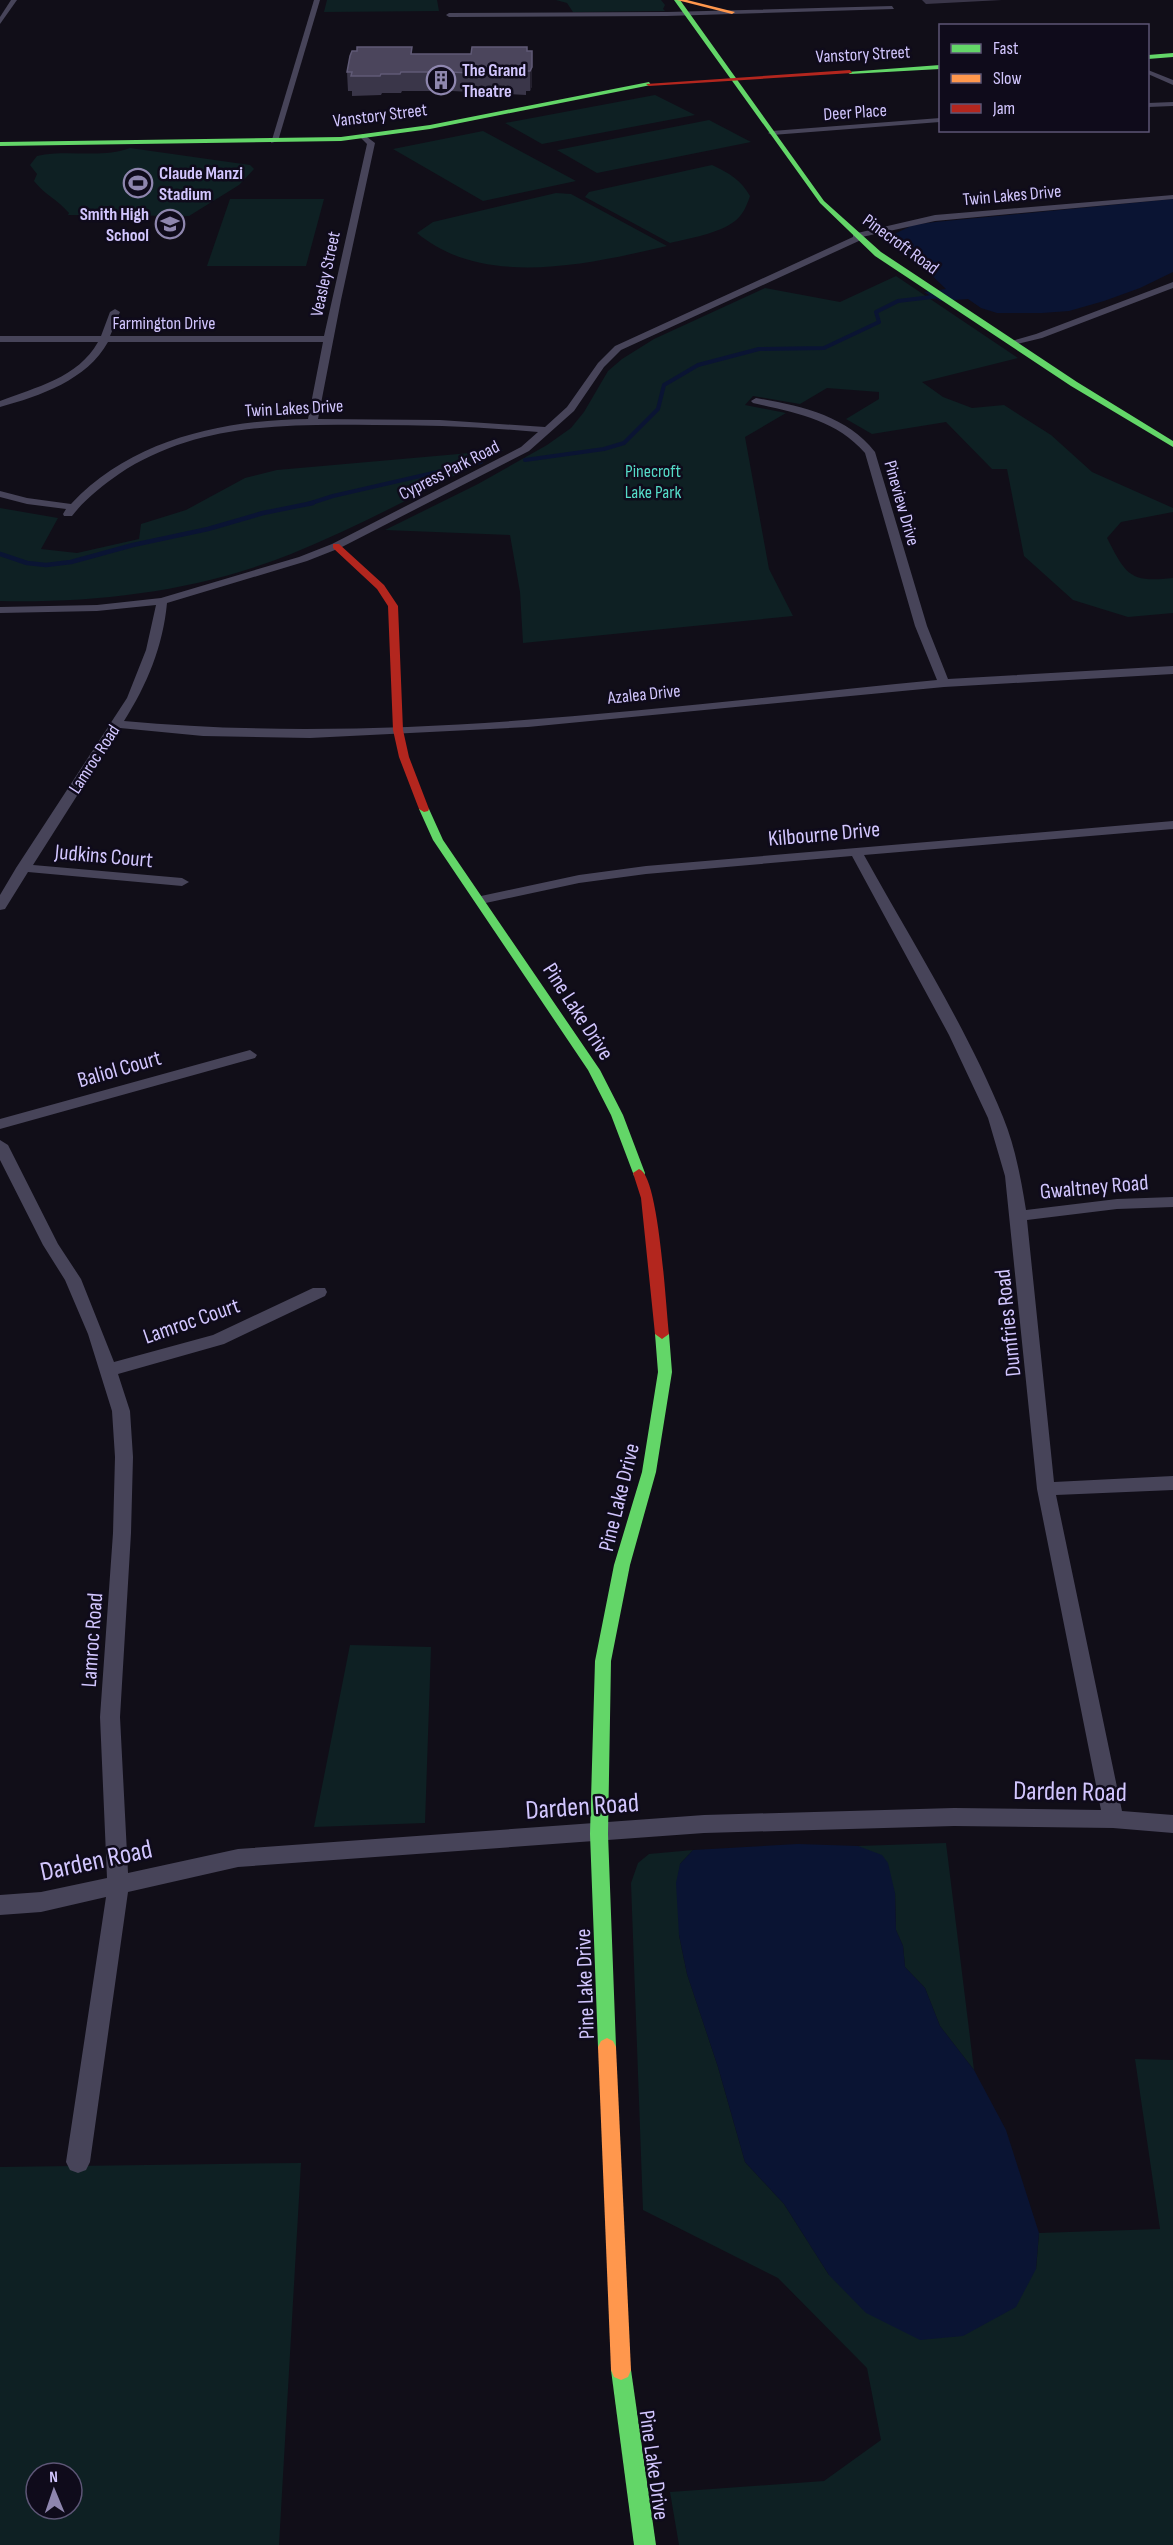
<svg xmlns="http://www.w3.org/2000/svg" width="1173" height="2545" font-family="'Sofia Sans Condensed',sans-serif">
  <rect width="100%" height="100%" fill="#110e18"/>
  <g fill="#0e2023" fill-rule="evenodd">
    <path d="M327 0H437L439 11 324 12Z"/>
    <path d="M556 0H661L665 5 663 9 665 11 573 12 567 3Z"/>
    <path d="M655 95 695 115 542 144 505 123Z"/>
    <path d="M709 120 751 142 597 173 557 150Z"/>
    <path d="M483 131 576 181 483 201 393 149Z"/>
    <path d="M130 148 250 165 254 169 239 185 189 216 68 215 69 213C58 200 44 194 34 181L37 174 30 165 37 156C68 149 102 159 130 148Z"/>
    <path d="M712 165C729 173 741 180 750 196 747 205 743 215 735 221 718 234 690 238 670 243L585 197 589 192Z"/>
    <path d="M556 193 571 194 667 246C589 264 484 289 417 233L433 222Z"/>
    <path d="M230 199H324L306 266H207Z"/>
    <path d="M896 276 1018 358 922 382 943 397 972 408 1004 405 1051 435 1092 472 1173 508V512L1121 522 1107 538C1126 575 1130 583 1173 578V613L1128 617 1073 600 1024 556 1007 469H992L946 422 872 434 846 419 879 399V392L827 388 800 404 753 396 745 405 786 413 745 437 769 569 793 616 523 643 520 592 510 535 385 530 478 484 547 445 571 428 584 412 608 371 622 359 654 339 765 288 840 302Z"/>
    <path d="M504 450C434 486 364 524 291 554 198 591 99 603 0 601V508L58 518 41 549 77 553 139 539 141 524 186 510 245 478 277 470Z"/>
    <path d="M350 1645 431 1647 425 1823 314 1827Z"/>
    <path d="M946 1843 974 2070 940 2026 925 1988 905 1967 903 1946 896 1930 895 1893 858 1846Z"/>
    <path d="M693 1850 680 1864 679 1935 687 1974 718 2067 745 2162 784 2204 829 2275 1036 2269 1039 2233 1160 2229 1135 2059 1173 2060V2545H679L670 2492 824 2481 881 2440 867 2368 778 2278 643 2210 631 1883 638 1863 649 1854Z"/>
    <path d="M301 2163 279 2545H0V2167ZM36 2473H72V2509H36Z"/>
  </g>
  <g fill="#0a1433">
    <path d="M1173 199V272L1140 288 1104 301 1069 311 1042 313H997L981 308 968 299 940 301 924 292 946 289 890 236 913 225 935 222Z"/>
    <path d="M798 1844 858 1846 882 1855 888 1863 895 1893 896 1930 903 1946 905 1967 925 1988 940 2026 974 2070 1006 2130 1039 2233 1036 2269 1016 2307 963 2336 920 2340 866 2313 829 2275 784 2204 745 2162 718 2067 687 1974 679 1935 676 1883 680 1864 693 1850Z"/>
  </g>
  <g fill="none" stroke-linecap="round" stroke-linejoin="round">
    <g stroke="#0a1433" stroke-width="4">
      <path d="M525 460 604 449 624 443 658 409 664 385 698 365 759 349 824 348 879 322 876 312 898 301 940 296"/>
      <path d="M308 504 333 496 481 462"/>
    </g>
    <path stroke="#0a1433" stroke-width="4.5" d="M0 554 27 563 46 565 71 562 133 545 208 529 263 513 313 503"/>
    <g fill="#474459" fill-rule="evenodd">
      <path d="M11 0H17L0 24V17Z"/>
      <path d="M314 0H320L278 141 271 143Z"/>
      <path d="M892 6 894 9 667 16 449 17 446 15 449 13 667 12Z"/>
      <path d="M1148 70 1173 80V85L1148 74Z"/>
      <path d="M1173 102V106L1148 107V103Z"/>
      <path d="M940 118V122L772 135 768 133 772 131Z"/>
      <path d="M363 134 375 143 341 300 318 419 440 420 545 427 567 407 598 363 615 346 853 237V234L935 215 1173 195V199L935 221 862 237 861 240 621 350 604 367 574 411 529 451 340 548 307 561 167 603C163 646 147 685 124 721 395 746 668 706 937 680L915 626 865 453C835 419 795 413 753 403L751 401 756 398C800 406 846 415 875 452L927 626 948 679 1173 666V674L944 687 528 727 310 738 203 736 120 728 33 865 182 878 189 882 182 886 28 872 5 909 0 910V895L16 868 127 698 146 650 156 605 97 611 0 613V607L97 605 161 598 299 557 332 544 521 447 538 432C484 427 429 425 374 425 286 424 195 423 119 474 102 486 85 499 72 516H64L63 514 66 509 27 504 0 497V491L27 498 71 504C132 439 223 420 308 419L323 342H108C87 380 40 396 0 407V401C36 387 78 378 98 342H0V336H101L110 312 115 309 120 312 110 336H324L367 144 359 136Z"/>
      <path d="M1173 282V288L1042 338 1013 345 1008 342 1036 334Z"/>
      <path d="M1173 821V829L864 855C911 940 967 1028 1003 1117 1015 1146 1021 1179 1026 1210L1117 1199 1173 1197V1207L1117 1209 1027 1220 1054 1482 1173 1476V1490L1056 1495 1122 1811 1173 1815V1833L1113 1828 954 1826 704 1833 238 1867 128 1892 90 2162 86 2170 78 2173 70 2170 66 2162 106 1897 41 1912 0 1915V1895L41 1892 107 1878 100 1717 113 1533 115 1457 112 1411 88 1334 65 1280 43 1245 0 1160V1140L8 1145 58 1244 81 1279 114 1362 213 1335 313 1288H325L327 1292 325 1296 224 1344 118 1374 130 1411 133 1457 131 1533 120 1717 128 1873 238 1849 704 1815 954 1808 1101 1810 1037 1489 1005 1176 988 1118 949 1035 852 856 646 874 579 883 481 904 474 900 481 896 579 875 646 866Z"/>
      <path d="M250 1050 257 1055 255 1058 0 1129V1119Z"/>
    </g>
    <g fill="#63d668" fill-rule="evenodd">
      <path d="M674 0H680L824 201 881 252 1077 382 1173 441V447L1071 386 875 256 820 203Z"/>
      <path d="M1173 53V57L1148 59V55Z"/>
      <path d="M940 65V69L850 74 847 72Z"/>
      <path d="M649 82 651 85 430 129 341 141 0 146V142L341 137 430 125Z"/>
      <path d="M424 806 429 809 443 840 600 1070 623 1115 645 1173 644 1176H634L633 1173 611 1115 588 1070 433 840 419 809Z"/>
      <path d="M662 1329 669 1334 672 1372 656 1472 630 1565 611 1661 608 1834 616 2047 613 2053 607 2056 601 2053 598 2047 590 1834 595 1661 614 1565 642 1472 658 1372 655 1334Z"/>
      <path d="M621 2360 628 2363 631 2370 656 2545H634L611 2370 614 2363Z"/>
    </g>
    <g fill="#ff974d" fill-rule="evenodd">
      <path d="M677 0H687L735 12 732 14Z"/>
      <path d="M607 2038 613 2041 616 2047 631 2370 628 2377 621 2380 614 2377 611 2370 598 2047 601 2041Z"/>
    </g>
    <g fill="#b3261e" fill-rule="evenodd">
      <path d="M850 70 852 73 649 86 646 84Z"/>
      <path d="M333 544H339L384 585 398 606 403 730 409 757 429 809 428 811 424 812 419 809 399 757 393 730 388 606 377 589 333 548Z"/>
      <path d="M639 1169C659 1174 666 1310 669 1334L662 1339 655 1334 641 1198 633 1173Z"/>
    </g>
  </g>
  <g fill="#3a3649">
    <path d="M922 0H1002L926 4Z"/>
    <path d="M532 51V86L530 91H526V95L452 91H402L401 93H382L381 95 352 96V91H348L347 72 412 54H471Z"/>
  </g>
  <path fill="#231f2d" d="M532 51V86L530 91V71Z"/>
  <path fill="#4b455c" stroke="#605a76" stroke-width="1.5" d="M357 47H412L411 54H471L472 47H527V51H532V67L530 71H525V76L451 72H401L400 74H381L380 76H351L352 72H347L350 56 352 51H357Z"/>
  <defs>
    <g id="building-ring" transform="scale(1.5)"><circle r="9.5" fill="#0f0b1b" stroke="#8e86ae" stroke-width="1.5"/><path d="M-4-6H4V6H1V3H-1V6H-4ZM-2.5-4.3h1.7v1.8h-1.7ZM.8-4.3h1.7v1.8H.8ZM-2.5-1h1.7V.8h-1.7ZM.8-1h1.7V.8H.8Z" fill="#8e86ae"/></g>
    <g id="stadium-ring" transform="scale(1.5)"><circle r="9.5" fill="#0f0b1b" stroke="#8e86ae" stroke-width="1.5"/><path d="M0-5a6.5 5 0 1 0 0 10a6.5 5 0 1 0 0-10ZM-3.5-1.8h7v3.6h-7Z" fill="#8e86ae"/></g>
    <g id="school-ring" transform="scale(1.5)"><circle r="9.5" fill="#0f0b1b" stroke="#8e86ae" stroke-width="1.5"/><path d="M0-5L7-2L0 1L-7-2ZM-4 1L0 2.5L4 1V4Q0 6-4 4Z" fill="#8e86ae"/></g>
  </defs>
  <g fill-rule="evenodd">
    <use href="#building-ring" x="441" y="80"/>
    <use href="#stadium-ring" x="138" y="183"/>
    <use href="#school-ring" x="170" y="224"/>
  </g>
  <g text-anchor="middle" stroke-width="5" stroke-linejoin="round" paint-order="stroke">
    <g font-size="18" fill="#d2c6fe" stroke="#0f0b1b">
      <text transform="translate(863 54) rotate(-3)" y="6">Vanstory Street</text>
      <text transform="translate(855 112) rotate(-4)" y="6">Deer Place</text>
      <text transform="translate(380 115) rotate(-7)" y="6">Vanstory Street</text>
      <text transform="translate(1012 195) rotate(-5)" y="6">Twin Lakes Drive</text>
      <text transform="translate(901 244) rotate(36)" y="6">Pinecroft Road</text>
      <text transform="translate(325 274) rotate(-78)" y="6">Veasley Street</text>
      <text x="164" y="329">Farmington Drive</text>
      <text transform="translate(294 408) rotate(-3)" y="6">Twin Lakes Drive</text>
      <text transform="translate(449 470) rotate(-27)" y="6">Cypress Park Road</text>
      <text transform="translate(902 503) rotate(74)" y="6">Pineview Drive</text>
      <text transform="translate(644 694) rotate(-6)" y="6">Azalea Drive</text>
      <text transform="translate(94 759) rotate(-57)" y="6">Lamroc Road</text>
    </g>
    <g font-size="18" font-weight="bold" fill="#d2c6fe" stroke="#0f0b1b" text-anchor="start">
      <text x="462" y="76">The Grand<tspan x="462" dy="21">Theatre</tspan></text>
      <text x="159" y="179">Claude Manzi<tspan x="159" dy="21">Stadium</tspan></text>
      <text x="149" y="220" text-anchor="end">Smith High<tspan x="149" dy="21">School</tspan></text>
    </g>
    <g font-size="18" fill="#55dbc8" stroke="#0f0b1b">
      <text x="653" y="477">Pinecroft<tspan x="653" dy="21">Lake Park</tspan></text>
    </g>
    <g font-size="22" fill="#d2c6fe" stroke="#0f0b1b">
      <text transform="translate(824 833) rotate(-5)" y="8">Kilbourne Drive</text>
      <text transform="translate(104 855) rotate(5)" y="8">Judkins Court</text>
      <text transform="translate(579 1011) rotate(57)" y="8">Pine Lake Drive</text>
      <text transform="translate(119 1068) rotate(-16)" y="8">Baliol Court</text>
      <text transform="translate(1094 1186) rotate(-5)" y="8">Gwaltney Road</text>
      <text transform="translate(191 1320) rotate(-19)" y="8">Lamroc Court</text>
      <text transform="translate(1007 1323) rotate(-96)" y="8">Dumfries Road</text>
      <text transform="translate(618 1497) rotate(-76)" y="8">Pine Lake Drive</text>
      <text transform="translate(91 1640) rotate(-86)" y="8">Lamroc Road</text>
      <text transform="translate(584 1984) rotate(-92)" y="8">Pine Lake Drive</text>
      <text transform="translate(655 2465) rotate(82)" y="8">Pine Lake Drive</text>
    </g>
    <g font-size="27" fill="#d2c6fe" stroke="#0f0b1b">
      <text transform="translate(1070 1791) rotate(1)" y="9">Darden Road</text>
      <text transform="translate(582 1806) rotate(-4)" y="9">Darden Road</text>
      <text transform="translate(96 1860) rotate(-12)" y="9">Darden Road</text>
    </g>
  </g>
  <rect x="939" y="24" width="210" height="108" fill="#0f0b1b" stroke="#5d5676" stroke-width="1.5"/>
  <rect x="951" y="44" width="30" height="9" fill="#63d668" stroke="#5d5676" stroke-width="1.5"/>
  <text x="993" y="54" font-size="18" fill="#d2c6fe">Fast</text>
  <rect x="951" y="74" width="30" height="9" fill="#ff974d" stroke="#5d5676" stroke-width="1.5"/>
  <text x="993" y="84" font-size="18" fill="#d2c6fe">Slow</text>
  <rect x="951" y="104" width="30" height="9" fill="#b3261e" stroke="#5d5676" stroke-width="1.5"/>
  <text x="993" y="114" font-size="18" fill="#d2c6fe">Jam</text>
  <g transform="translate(54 2491) rotate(358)"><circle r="28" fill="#0f0b1b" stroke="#5d5676" stroke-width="1.5"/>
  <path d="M0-4.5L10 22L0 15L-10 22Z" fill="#8e86ae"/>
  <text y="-9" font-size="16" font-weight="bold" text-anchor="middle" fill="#d2c6fe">N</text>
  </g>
</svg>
